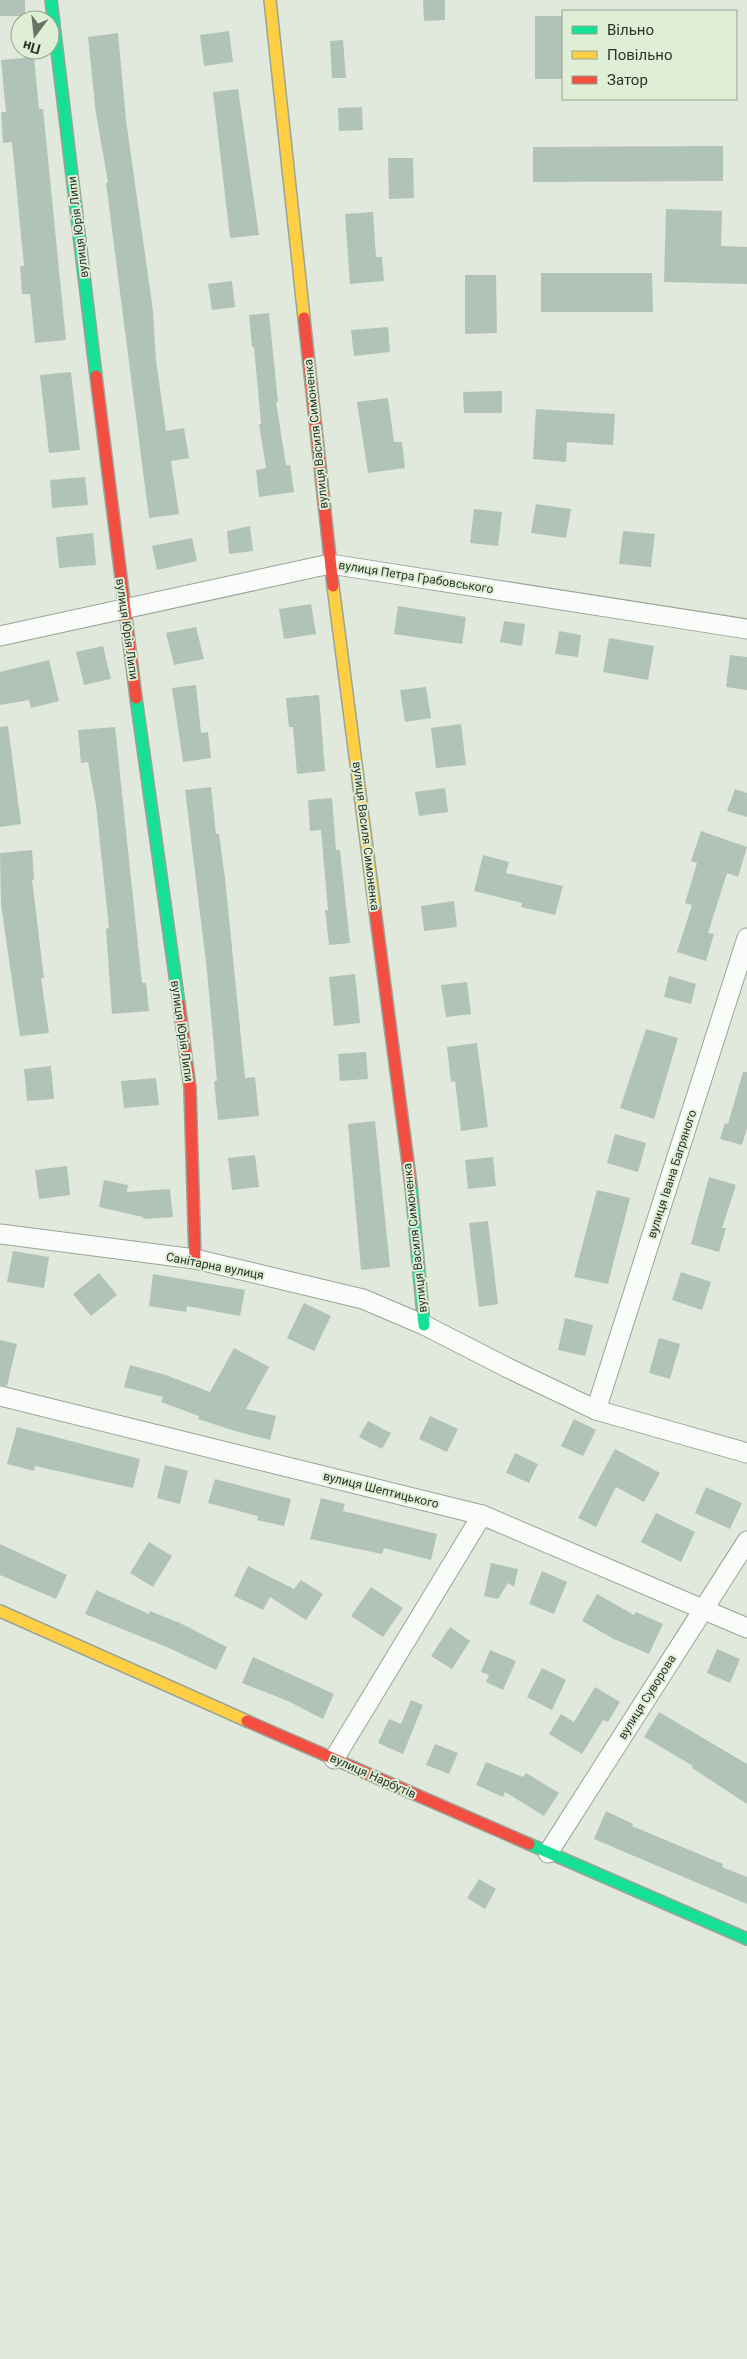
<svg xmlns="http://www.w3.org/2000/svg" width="747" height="2359" font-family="Roboto,sans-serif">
  <rect width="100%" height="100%" fill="#e0e9dc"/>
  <g fill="#b1c3b8">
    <rect x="0" y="0" width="25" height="16"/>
    <path d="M423 0H445V20L424 21Z"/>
    <rect x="535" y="16" width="28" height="63"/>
    <path d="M229 31 233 62 204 66 200 35Z"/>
    <path d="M118 33 126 120 153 311 156 360 166 431 184 428 189 458 171 461 179 514 149 518 106 183 108 182 96 114 88 37Z"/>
    <path d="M343 40 346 78H332L330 41Z"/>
    <path d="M34 57 39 109H43L66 340 35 343 30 294H22L20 266H24L12 142 3 143 1 112H6L1 60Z"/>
    <path d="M238 89 259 235 230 238 213 92Z"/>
    <path d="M362 107 363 130 339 131 338 108Z"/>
    <path d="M723 146V181L533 182V147Z"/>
    <path d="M388 158H413L414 198 389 199Z"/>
    <path d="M666 209 722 211 721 246 747 247V284L664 282Z"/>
    <path d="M373 212 376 257H382L384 281 350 284 345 214Z"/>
    <path d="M541 273H652L653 312H541Z"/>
    <path d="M465 275H496L497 333 465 334Z"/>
    <path d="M232 281 235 307 212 310 208 284Z"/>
    <path d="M269 313 278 402H276L286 465H290L294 492 259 497 256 470 266 468 259 424H261L254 347H252L249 315Z"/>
    <path d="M388 327 390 352 354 356 351 330Z"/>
    <path d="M71 372 80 450 49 453 40 375Z"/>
    <path d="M502 391V413H464L463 392Z"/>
    <path d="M388 398 394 442H402L405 468 368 473 357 402Z"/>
    <path d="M536 409 615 414 613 445 567 442 566 462 533 459Z"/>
    <path d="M85 477 88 505 52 508 50 480Z"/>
    <path d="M536 504 571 509 566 538 531 533Z"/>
    <path d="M474 509 502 512 498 546 470 543Z"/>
    <path d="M250 526 253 551 229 554 227 531Z"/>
    <path d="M623 531 655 534 651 567 619 564Z"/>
    <path d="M93 533 96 565 59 568 56 537Z"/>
    <path d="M192 538 197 561 157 570 152 546Z"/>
    <path d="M311 604 316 634 284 639 279 609Z"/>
    <path d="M398 606 466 617 462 644 394 634Z"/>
    <path d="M504 621 525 624 522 646 500 642Z"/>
    <path d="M196 627 204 659 174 665 166 633Z"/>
    <path d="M559 631 581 635 578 657 555 654Z"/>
    <path d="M609 638 654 646 648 680 603 672Z"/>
    <path d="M103 646 111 679 84 685 76 652Z"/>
    <path d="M730 655 747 657V690L726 687Z"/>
    <path d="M49 660 59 701 31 708 29 700 0 705V672Z"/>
    <path d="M196 685 201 733 208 732 211 758 183 762 172 688Z"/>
    <path d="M426 687 431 718 405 722 400 690Z"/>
    <path d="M319 695 325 771 297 774 293 727H289L286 698Z"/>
    <path d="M461 724 466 765 436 768 431 728Z"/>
    <path d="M8 726 21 824 0 827V727Z"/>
    <path d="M115 727 142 983H146L149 1011 112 1014 106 929 109 928 96 805 88 762 81 763 78 730Z"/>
    <path d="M211 787 216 834H219L225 878 245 1078 255 1077 259 1116 218 1120 214 1081H217L207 971 185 790Z"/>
    <path d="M445 788 448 812 419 816 415 792Z"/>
    <path d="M735 789 747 793V817L727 811Z"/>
    <path d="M332 798 336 850H340L350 943 329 945 325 910H328L321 830 310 831 308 800Z"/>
    <path d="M701 831 747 847 738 877 727 873 708 933 714 934 706 961 677 952 692 905 685 903 697 863 691 861Z"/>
    <path d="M32 850 34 880H32L44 978H41L49 1033 20 1036 1 904 0 853Z"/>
    <path d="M483 855 509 862 506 873 563 886 555 915 521 907 522 903 474 891Z"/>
    <path d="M454 901 457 927 424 931 421 906Z"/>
    <path d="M355 974 360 1023 334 1026 329 977Z"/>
    <path d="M669 976 696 984 691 1004 664 997Z"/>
    <path d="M467 982 471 1014 446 1017 441 985Z"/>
    <path d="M646 1029 678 1038 654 1119 620 1108Z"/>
    <path d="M477 1043 488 1127 461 1131 455 1081 451 1082 447 1047Z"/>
    <path d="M366 1052 368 1079 340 1081 338 1054Z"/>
    <path d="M51 1066 54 1099 27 1101 24 1069Z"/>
    <path d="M743 1072H747V1128L742 1145 720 1139 725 1123 728 1124Z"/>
    <path d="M156 1078 159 1105 124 1108 121 1081Z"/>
    <path d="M375 1121 390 1267 361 1270 348 1124Z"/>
    <path d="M615 1134 646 1143 638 1172 607 1163Z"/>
    <path d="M255 1155 259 1187 232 1190 228 1158Z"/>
    <path d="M493 1157 496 1186 468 1189 465 1160Z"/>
    <path d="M67 1166 70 1195 39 1199 35 1170Z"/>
    <path d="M709 1177 736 1185 722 1228H726L719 1252 691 1244Z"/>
    <path d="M104 1180 128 1185 127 1192 170 1189 173 1217 144 1219 143 1217 99 1207Z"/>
    <path d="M597 1190 630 1198 608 1284 574 1277Z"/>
    <path d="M488 1221 498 1304 479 1307 469 1223Z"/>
    <path d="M13 1251 49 1257 44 1288 7 1282Z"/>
    <path d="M681 1272 711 1282 702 1310 672 1300Z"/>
    <path d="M99 1273 117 1295 91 1316 73 1294Z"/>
    <path d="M153 1274 245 1290 240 1316 187 1306 186 1312 149 1306Z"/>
    <path d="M304 1303 331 1316 314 1351 287 1338Z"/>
    <path d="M565 1318 593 1325 585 1356 558 1350Z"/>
    <path d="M659 1338 680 1344 670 1379 649 1373Z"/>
    <path d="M0 1340 17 1344 7 1386 0 1385Z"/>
    <path d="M234 1348 269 1367 246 1409 276 1416 270 1440 235 1431 198 1419 199 1416 161 1402 163 1397 124 1387 130 1365 166 1375 210 1392Z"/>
    <path d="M430 1416 458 1429 447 1452 419 1439Z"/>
    <path d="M574 1419 596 1430 583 1456 561 1446Z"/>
    <path d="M368 1421 391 1433 382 1449 359 1437Z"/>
    <path d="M17 1427 140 1459 133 1488 35 1466 34 1471 7 1464Z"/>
    <path d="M615 1449 660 1473 644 1502 616 1487 596 1527 578 1518Z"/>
    <path d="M515 1453 538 1464 529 1483 506 1473Z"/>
    <path d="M165 1465 188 1471 180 1504 157 1498Z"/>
    <path d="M215 1479 291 1499 284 1526 257 1520 258 1516 208 1503Z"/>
    <path d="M706 1487 742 1503 730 1529 695 1513Z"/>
    <path d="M321 1498 345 1504 343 1511 437 1534 431 1560 384 1548 382 1554 310 1539Z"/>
    <path d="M656 1513 695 1532 681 1562 641 1542Z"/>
    <path d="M149 1542 172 1556 153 1587 130 1573Z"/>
    <path d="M0 1544 67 1575 56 1599 0 1575Z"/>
    <path d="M491 1563 518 1569 514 1587 508 1583 498 1599 484 1596Z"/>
    <path d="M248 1566 294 1589 301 1580 323 1594 306 1620 270 1597 263 1610 234 1596Z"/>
    <path d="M542 1571 567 1582 554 1614 529 1604Z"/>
    <path d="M371 1587 403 1608 383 1637 351 1616Z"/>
    <path d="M96 1590 149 1614 150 1611 180 1623 227 1647 216 1670 169 1648 85 1614Z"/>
    <path d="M597 1594 634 1615 636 1612 663 1624 649 1654 614 1639 582 1621Z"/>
    <path d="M450 1627 470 1641 452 1669 431 1656Z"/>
    <path d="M717 1649 740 1659 730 1683 707 1673Z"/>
    <path d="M490 1650 516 1661 503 1690 486 1682 489 1675 481 1672Z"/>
    <path d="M253 1657 334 1694 323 1719 288 1701 242 1683Z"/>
    <path d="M542 1668 566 1680 552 1710 527 1697Z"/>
    <path d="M595 1687 620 1702 608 1722 603 1720 582 1754 549 1734 561 1714 574 1722Z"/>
    <path d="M411 1700 423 1705 403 1754 378 1743 389 1719 401 1724Z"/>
    <path d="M659 1712 747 1764V1804L692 1768 693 1766 644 1737Z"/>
    <path d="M435 1744 458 1753 449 1774 426 1765Z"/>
    <path d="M486 1762 523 1777 526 1773 559 1793 544 1816 505 1792 503 1797 476 1785Z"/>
    <path d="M606 1811 633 1824 632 1826 723 1864 722 1867 747 1877V1904L594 1839Z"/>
    <path d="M479 1879 496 1889 485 1909 467 1898Z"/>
  </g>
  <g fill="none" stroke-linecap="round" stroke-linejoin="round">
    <g stroke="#9ca398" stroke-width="21">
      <g id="street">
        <path d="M0 636 330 564 747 629"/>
        <path d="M0 1234 195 1259 363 1299 424 1325 508 1368 596 1410 747 1453"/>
        <path d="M0 1396 482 1515 747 1628"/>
        <path d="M596 1410 747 938"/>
        <path d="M334 1759 482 1515"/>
        <path d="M548 1853 747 1541"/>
      </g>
    </g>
    <g stroke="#9ca398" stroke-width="14">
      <g id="fast">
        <path d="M51 0 96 376"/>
        <path d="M136 698 179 1004"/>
        <path d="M411 1186 424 1325"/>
        <path d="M529 1844 747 1939"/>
      </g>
    </g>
    <g stroke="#9ca398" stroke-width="14">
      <g id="slow">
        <path d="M270 0 304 318"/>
        <path d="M333 586 375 910"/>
        <path d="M0 1611 247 1721"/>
      </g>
    </g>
    <g stroke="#9ca398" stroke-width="14">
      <g id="jam">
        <path d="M304 318 333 586"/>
        <path d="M96 376 136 698"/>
        <path d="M375 910 411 1186"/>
        <path d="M179 1004 190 1088 195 1259"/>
        <path d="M247 1721 529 1844"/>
      </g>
    </g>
    <use href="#street" stroke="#fafcfa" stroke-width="19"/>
    <use href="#fast" stroke="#16e098" stroke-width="11"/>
    <use href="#slow" stroke="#ffcf43" stroke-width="11"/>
    <use href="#jam" stroke="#f24e42" stroke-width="11"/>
  </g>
  <g text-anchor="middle" stroke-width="4" stroke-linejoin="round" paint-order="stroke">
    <g font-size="12" fill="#2c332a" stroke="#deefd6">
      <text transform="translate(78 227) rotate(-97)" y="4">вулиця Юрія Липи</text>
      <text transform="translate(316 434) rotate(-96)" y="4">вулиця Василя Симоненка</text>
      <text transform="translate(416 577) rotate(9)" y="4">вулиця Петра Грабовського</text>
      <text transform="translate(127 629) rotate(82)" y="4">вулиця Юрія Липи</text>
      <text transform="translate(366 836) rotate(83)" y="4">вулиця Василя Симоненка</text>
      <text transform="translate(182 1031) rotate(82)" y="4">вулиця Юрія Липи</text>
      <text transform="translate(672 1174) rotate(-72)" y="4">вулиця Івана Багряного</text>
      <text transform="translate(415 1238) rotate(-96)" y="4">вулиця Василя Симоненка</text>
      <text transform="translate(215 1266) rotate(11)" y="4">Санітарна вулиця</text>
      <text transform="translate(381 1490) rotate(14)" y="4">вулиця Шептицького</text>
      <text transform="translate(647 1697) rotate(-58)" y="4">вулиця Суворова</text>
      <text transform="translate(373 1776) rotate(24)" y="4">вулиця Нарбутів</text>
    </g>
  </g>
  <rect x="562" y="10" width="175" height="90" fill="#deefd6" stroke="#97a491"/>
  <rect x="572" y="26" width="25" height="8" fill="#16e098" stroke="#97a491"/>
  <text x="607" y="35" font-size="15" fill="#2c332a">Вільно</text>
  <rect x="572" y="51" width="25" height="8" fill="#ffcf43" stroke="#97a491"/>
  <text x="607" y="60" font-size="15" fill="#2c332a">Повільно</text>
  <rect x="572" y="76" width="25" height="8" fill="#f24e42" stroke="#97a491"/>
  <text x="607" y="85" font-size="15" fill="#2c332a">Затор</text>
  <g transform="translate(35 35) rotate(195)"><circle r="24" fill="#deefd6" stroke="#97a491"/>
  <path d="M0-4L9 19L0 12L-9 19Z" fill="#6b7368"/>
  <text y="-8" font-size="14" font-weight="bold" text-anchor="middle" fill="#2c332a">Пн</text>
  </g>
</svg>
